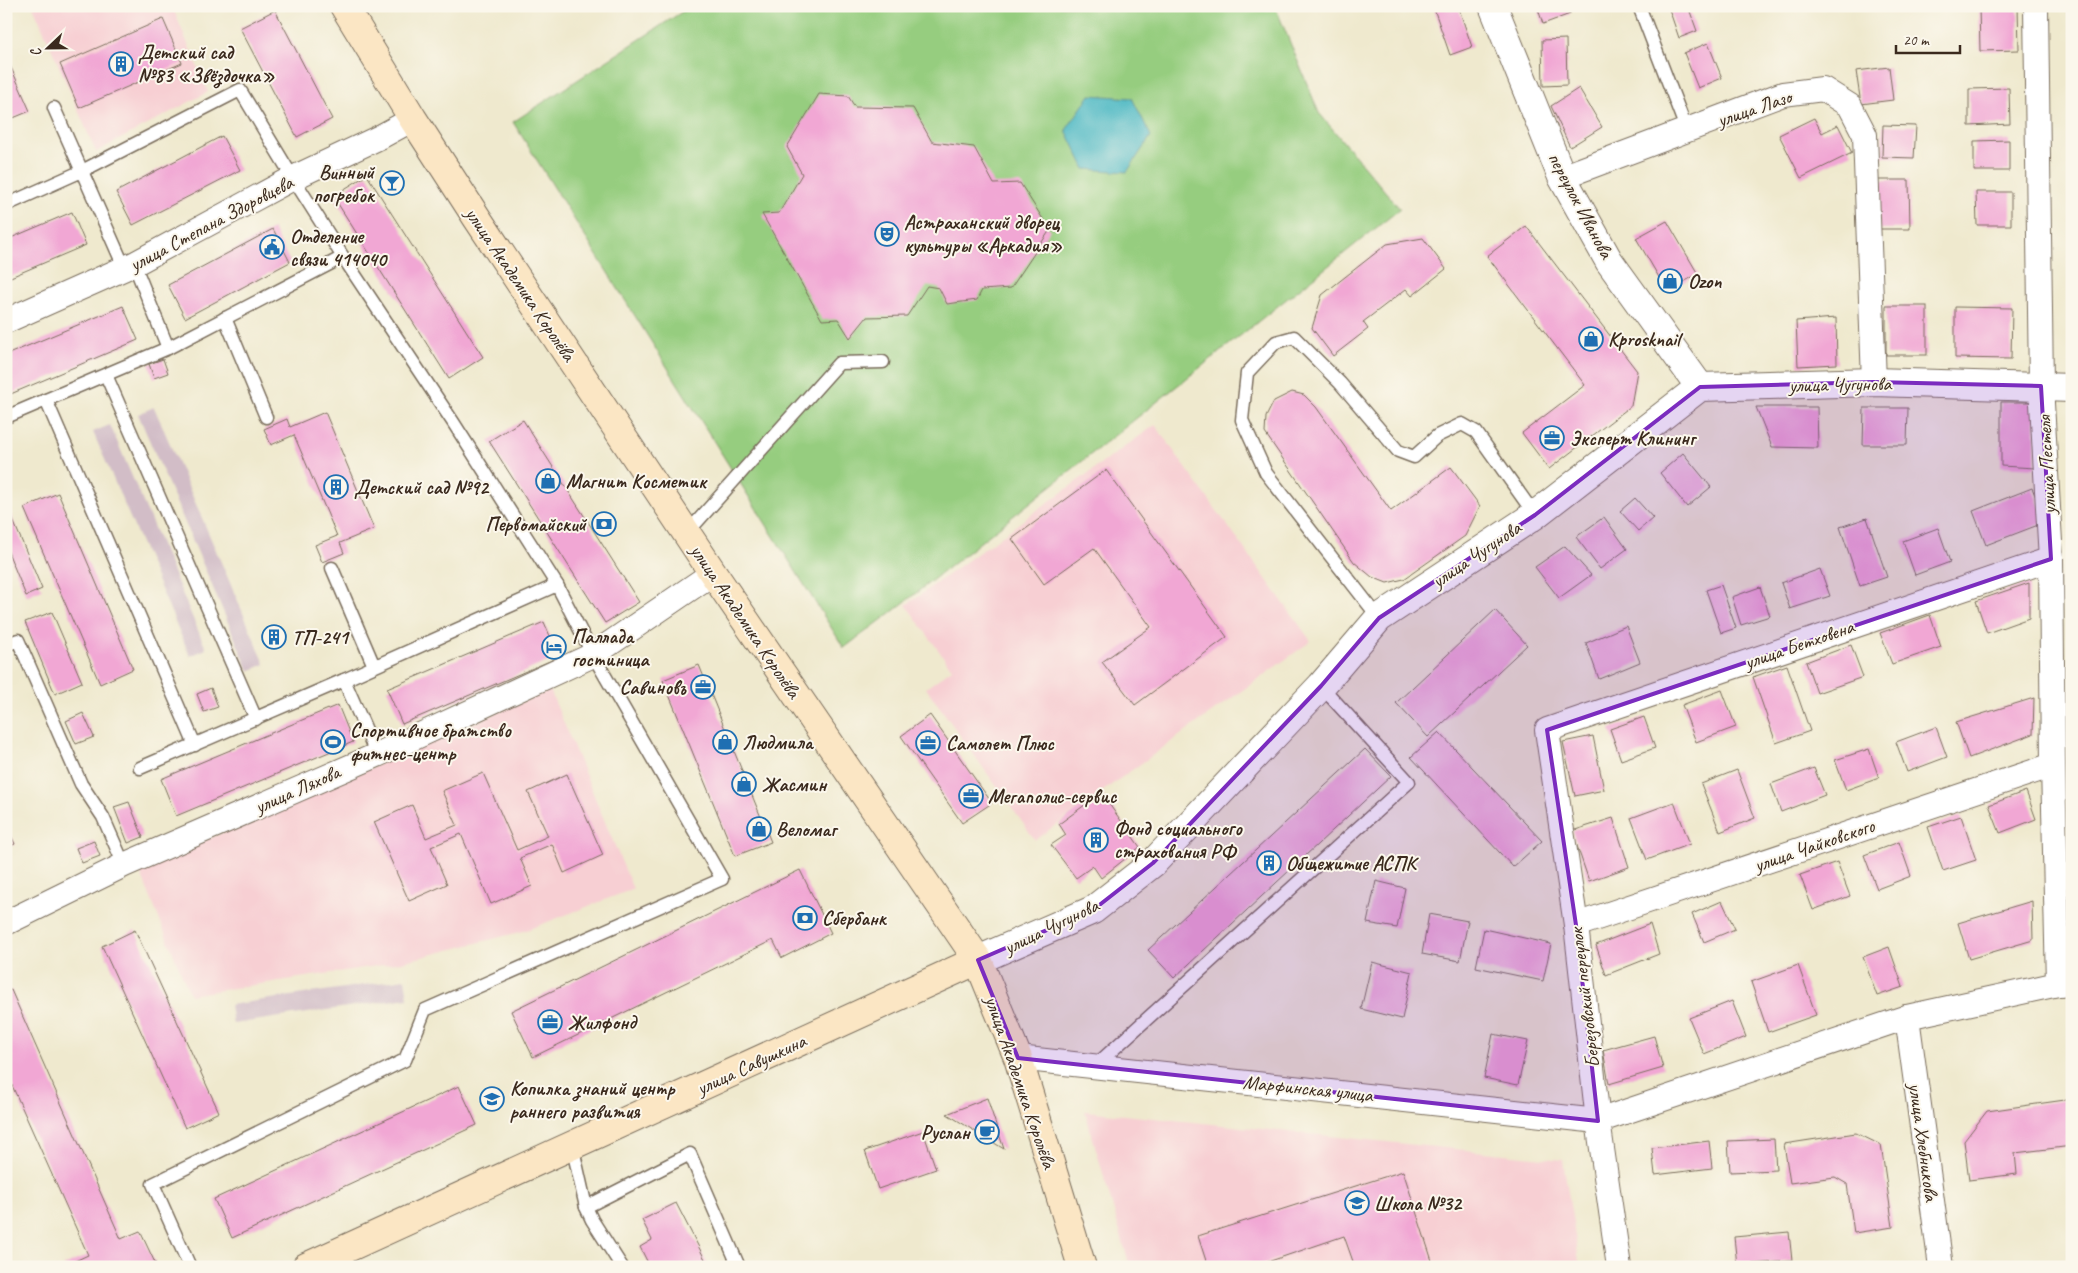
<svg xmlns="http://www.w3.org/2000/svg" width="2078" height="1273" font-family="Caveat,sans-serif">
  <rect width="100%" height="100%" fill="#fbf7ec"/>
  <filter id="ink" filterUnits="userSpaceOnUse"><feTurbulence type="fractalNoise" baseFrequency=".02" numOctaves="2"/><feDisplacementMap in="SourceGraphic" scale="10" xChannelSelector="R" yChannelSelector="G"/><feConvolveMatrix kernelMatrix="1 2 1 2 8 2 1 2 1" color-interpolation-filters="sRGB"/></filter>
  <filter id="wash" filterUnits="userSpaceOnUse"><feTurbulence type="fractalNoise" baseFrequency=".0096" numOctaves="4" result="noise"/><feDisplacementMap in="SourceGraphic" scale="20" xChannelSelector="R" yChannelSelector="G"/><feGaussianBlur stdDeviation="1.12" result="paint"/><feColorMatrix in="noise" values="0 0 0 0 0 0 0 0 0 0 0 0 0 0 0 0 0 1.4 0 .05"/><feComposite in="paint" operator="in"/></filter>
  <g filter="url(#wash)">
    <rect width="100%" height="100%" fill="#efe9ce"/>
    <g fill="#f7cfd3">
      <path d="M33 6H172L208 92 96 152Z"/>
      <path d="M1155 425 1311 641 1035 840 926 688 952 669 906 605Z"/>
      <path d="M550 690 633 889 524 931 402 962 190 995 139 869Z"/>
      <path d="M1085 1111 1563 1160 1580 1267H1130Z"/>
    </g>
    <g fill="#d2bdc7">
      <path d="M154 407 265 664 249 671 138 414Z"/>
      <path d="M110 425 206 649 190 656 93 432Z"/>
      <path d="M405 979 408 998 233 1024 230 1005Z"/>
    </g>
    <path fill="#96cd7f" stroke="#687c4e" d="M691 6H1275L1319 113 1400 209 896 609 844 648 513 122Z"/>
    <path fill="#49b7c3" stroke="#427070" d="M1090 95 1132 98 1151 136 1127 172 1085 169 1066 130Z"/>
    <g id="blocks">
      <g fill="#f1a7d4">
        <path d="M1433 6H1458L1472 47 1450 55Z"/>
        <path d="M1537 6H1568L1570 14 1543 24Z"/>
        <path d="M1678 6H1688L1697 31 1679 38 1669 9Z"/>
        <path d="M1979 6H2018L2019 50 1980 51Z"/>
        <path d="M275 10 332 119 297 137 240 28Z"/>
        <path d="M163 19 182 63 79 108 60 64Z"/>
        <path d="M1566 39 1567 85 1543 86 1542 40Z"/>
        <path d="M1708 43 1722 78 1698 88 1684 53Z"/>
        <path d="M6 56 30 111 6 121Z"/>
        <path d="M1889 67 1893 100 1861 104 1856 71Z"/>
        <path d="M1579 88 1602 127 1570 147 1551 106Z"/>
        <path d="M2009 88 2010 124 1969 126V89Z"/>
        <path d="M819 94 848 96 855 107 913 108 932 142 974 147 994 184 1020 183 1050 230 1011 288 982 290 977 300 947 304 939 288 927 286 907 316 867 317 850 338 838 319 822 320 762 214 779 213 802 174 787 147Z"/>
        <path d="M1814 118 1822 133 1838 125 1852 153 1801 178 1779 135Z"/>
        <path d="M1883 125 1916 126 1914 158 1882 157Z"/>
        <path d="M222 136 240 170 133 225 116 192Z"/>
        <path d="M2009 140V171H1974V141Z"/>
        <path d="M367 175 483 357 449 379 333 196Z"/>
        <path d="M1878 180H1909L1910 229H1878Z"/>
        <path d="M1976 192H2011V225H1977Z"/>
        <path d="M72 212 86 245 6 279V240Z"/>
        <path d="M1667 221 1698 274 1667 291 1636 238Z"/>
        <path d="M1526 226 1637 371 1631 406 1549 469 1522 433 1585 385 1487 256Z"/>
        <path d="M273 229 290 262 185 318 168 285Z"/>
        <path d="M1423 238 1446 269 1412 296 1406 289 1363 322 1368 329 1333 356 1312 328 1322 295 1387 244Z"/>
        <path d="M123 306 138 340 6 396V355Z"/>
        <rect x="1886" y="306" width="41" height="49"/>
        <path d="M1955 307 2012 308 2011 359 1955 358Z"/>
        <path d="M1836 318 1837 364 1798 366 1796 321Z"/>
        <path d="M163 359 168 373 154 378 149 364Z"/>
        <path d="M1292 392 1304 395 1316 407 1391 511 1451 467 1480 506 1465 536 1404 579 1387 583 1372 577 1354 562 1265 433 1266 417 1274 401Z"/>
        <path d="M2001 402H2035V468L2001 466Z"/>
        <path d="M1756 407H1817L1818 448 1772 447Z"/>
        <path d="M1864 408H1908L1907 445H1863Z"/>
        <path d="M325 412 374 529 340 543 344 553 322 562 315 545 337 536 294 435 271 445 264 429 287 419 290 427Z"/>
        <path d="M523 420 639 602 605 623 489 441Z"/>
        <path d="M1683 453 1711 487 1687 507 1660 473Z"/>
        <path d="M1106 470 1227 637 1135 705 1102 662 1151 627 1094 548 1044 584 1012 539Z"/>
        <path d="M2032 488 2046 522 1986 545 1973 511Z"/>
        <path d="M58 493 133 669 100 684 24 508Z"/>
        <path d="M1635 498 1653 518 1638 531 1620 511Z"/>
        <path d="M10 513 42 589 26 596 6 547V515Z"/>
        <path d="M1604 517 1627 549 1600 569 1576 537Z"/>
        <path d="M1867 518 1887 577 1860 586 1840 527Z"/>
        <path d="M1938 528 1950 562 1915 575 1903 541Z"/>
        <path d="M1565 546 1591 575 1559 598 1535 567Z"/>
        <path d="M1820 569 1830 596 1790 609 1781 583Z"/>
        <path d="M2029 583V618L1987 633 1976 601Z"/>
        <path d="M1721 585 1736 628 1721 633 1706 590Z"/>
        <path d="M1760 587 1770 616 1741 625 1732 597Z"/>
        <path d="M1495 610 1527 645 1428 737 1396 703Z"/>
        <path d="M52 612 82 682 55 694 25 622Z"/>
        <path d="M1930 615 1941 647 1892 664 1880 633Z"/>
        <path d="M544 622 559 657 402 724 387 689Z"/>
        <path d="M1626 626 1640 662 1599 679 1586 643Z"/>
        <path d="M279 627 285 642 270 648 263 633Z"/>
        <path d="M1851 645 1863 677 1817 693 1806 662Z"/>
        <path d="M699 665 771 842 735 856 663 680Z"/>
        <path d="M1787 665 1810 731 1776 743 1753 677Z"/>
        <path d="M211 688 218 707 204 712 197 694Z"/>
        <path d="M1722 690 1736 727 1696 742 1682 705Z"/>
        <path d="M2034 698 2033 734 1969 758 1956 722Z"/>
        <path d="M338 705 353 742 176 816 161 779Z"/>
        <path d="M83 713 94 737 76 744 66 721Z"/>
        <path d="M930 715 992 803 962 823 901 736Z"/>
        <path d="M1644 717 1655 748 1621 760 1610 729Z"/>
        <path d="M1936 727 1947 757 1907 772 1896 742Z"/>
        <path d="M1439 732 1542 841 1513 867 1411 757Z"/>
        <path d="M1593 736 1604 790 1575 796 1563 742Z"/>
        <path d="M1365 749 1391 776 1174 978 1148 950Z"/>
        <path d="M1869 749 1879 778 1846 790 1835 760Z"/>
        <path d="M1814 768 1825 795 1781 812 1771 784Z"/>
        <path d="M1737 770 1755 818 1720 832 1701 784Z"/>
        <path d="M483 773 517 850 548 836 528 792 567 774 603 855 564 873 552 844 520 858 532 886 491 904 461 834 431 847 447 884 409 901 374 822 412 805 426 838 457 825 442 791Z"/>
        <path d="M2026 791 2036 819 2000 833 1989 805Z"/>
        <path d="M1101 793 1140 847 1101 878 1093 866 1076 878 1051 845 1066 835 1059 824Z"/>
        <path d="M129 802 143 837 128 843 114 807Z"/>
        <path d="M1674 802 1690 844 1647 860 1631 818Z"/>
        <path d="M1961 816 1976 860 1943 871 1928 827Z"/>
        <path d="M1613 818 1629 867 1589 881 1572 831Z"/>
        <path d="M6 825 15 844 6 848Z"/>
        <path d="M94 841 100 856 82 863 76 848Z"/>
        <path d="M1899 842 1911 876 1877 889 1864 855Z"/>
        <path d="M1837 862 1850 896 1813 910 1800 875Z"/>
        <path d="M800 870 831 933 782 958 773 940 533 1057 511 1011Z"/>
        <path d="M1376 881 1405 888 1397 928 1367 923Z"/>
        <path d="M1722 901 1735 929 1704 942 1692 914Z"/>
        <path d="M2032 901 2033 940 1969 959 1958 923Z"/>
        <path d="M1429 914 1468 921 1460 961 1422 954Z"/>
        <path d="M1650 924 1659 954 1606 975 1596 945Z"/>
        <path d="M1484 929 1551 944 1543 981 1476 967Z"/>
        <path d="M135 930 219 1112 185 1128 102 946Z"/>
        <path d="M1889 947 1903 987 1877 996 1863 957Z"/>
        <path d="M1372 962 1412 972 1402 1019 1361 1009Z"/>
        <path d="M1798 965 1816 1015 1768 1032 1751 982Z"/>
        <path d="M11 990 121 1239 140 1231 157 1267H62L88 1255 6 1072V991Z"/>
        <path d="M1732 1001 1746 1037 1704 1054 1689 1018Z"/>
        <path d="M1493 1034 1528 1041 1518 1085 1484 1078Z"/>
        <path d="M1654 1036 1663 1068 1609 1084 1603 1050Z"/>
        <path d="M459 1086 477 1125 232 1238 214 1199Z"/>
        <path d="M987 1098 1004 1149 947 1114Z"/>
        <path d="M2072 1099V1146L2015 1153 2017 1174 1969 1180 1964 1141 1987 1111Z"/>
        <path d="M923 1131 936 1169 878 1189 865 1151Z"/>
        <path d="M1856 1133 1881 1145 1893 1227 1854 1233 1847 1184 1835 1177 1790 1183 1784 1144Z"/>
        <path d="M1774 1139 1776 1170 1730 1172 1728 1141Z"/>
        <path d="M1709 1141 1712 1168 1655 1175 1652 1148Z"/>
        <path d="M1403 1171 1434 1267H1355L1344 1236 1253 1267H1208L1198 1236Z"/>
        <path d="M676 1203 709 1267H650L640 1247 652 1240 642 1220Z"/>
        <path d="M1789 1232 1792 1261 1737 1265 1734 1237Z"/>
      </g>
    </g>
  </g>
  <g filter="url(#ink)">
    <use href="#blocks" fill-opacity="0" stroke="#7a6d5c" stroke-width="1"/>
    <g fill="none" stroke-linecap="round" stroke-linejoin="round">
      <g stroke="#7a6d5c" stroke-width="15">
        <g id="service">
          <path d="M1639 6 1687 131"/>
          <path d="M54 108 125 269"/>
          <path d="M6 205 82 171 240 90 293 178 343 257 453 422 557 585 593 655 722 879 425 1010 405 1060 153 1184 190 1267"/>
          <path d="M134 264 168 348"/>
          <path d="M225 318 266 417"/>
          <path d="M106 375 256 719"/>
          <path d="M46 400 195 745"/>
          <path d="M6 417 168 348 343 257"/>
          <path d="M687 533 839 363 883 362"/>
          <path d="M332 568 374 666"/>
          <path d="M1379 618 1266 473 1242 420 1247 373 1276 342 1294 337 1340 383 1398 451 1414 457 1437 436 1462 424 1476 432 1535 515"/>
          <path d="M6 645 18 640 81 784 103 817 124 865"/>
          <path d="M377 755 344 680 557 585"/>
          <path d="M140 768 344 680"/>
          <path d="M1096 1065 1409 782 1321 686"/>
          <path d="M572 1145 586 1207 592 1220 622 1267"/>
          <path d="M586 1207 690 1154 739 1267"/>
        </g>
      </g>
      <g stroke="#7a6d5c" stroke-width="26">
        <g id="minor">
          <path d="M2036 6 2041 386 2051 559 2053 765 2058 984"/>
          <path d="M1562 177 1783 94 1823 89 1850 106 1865 135 1874 382"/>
          <path d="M6 321 134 264 293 178 380 137 413 119"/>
          <path d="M6 923 124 865 377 755 593 655 713 573"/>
          <path d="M1576 925 2053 765"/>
          <path d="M1907 1017 1941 1267"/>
          <path d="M1018 1058 1598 1121 1907 1017 2058 984 2072 983"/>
          <path d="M1619 1267 1598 1121 1576 925 1547 730 2051 559"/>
        </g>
      </g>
      <g stroke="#7a6d5c" stroke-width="30">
        <g id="tertiary">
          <path d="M1493 6 1562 177 1609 261 1700 387"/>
          <path d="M978 960 1093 910 1153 863 1321 686 1379 618 1535 515 1700 387 1874 382 2072 388"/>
        </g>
      </g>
      <g stroke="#7a6d5c" stroke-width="30">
        <g id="secondary">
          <path d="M344 6 413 119 477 218 713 573 978 960 1018 1058 1082 1267"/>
          <path d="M306 1267 978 960"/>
        </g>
      </g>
      <use href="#service" stroke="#fff" stroke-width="12"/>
      <use href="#minor" stroke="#fff" stroke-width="24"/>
      <use href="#tertiary" stroke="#fff" stroke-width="28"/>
      <use href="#secondary" stroke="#fbe6c4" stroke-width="28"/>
    </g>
  </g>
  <path fill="#7b2cbf" fill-opacity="0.2" stroke="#7b2cbf" stroke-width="4" stroke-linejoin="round" d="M1874 382 2041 386 2051 559 1547 730 1576 925 1598 1121 1018 1058 978 960 1093 910 1153 863 1321 686 1379 618 1535 515 1700 387Z"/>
  <defs>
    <g id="building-ring" transform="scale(1.25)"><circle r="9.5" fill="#fbf7ec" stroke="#1f6fb2" stroke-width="1.5"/><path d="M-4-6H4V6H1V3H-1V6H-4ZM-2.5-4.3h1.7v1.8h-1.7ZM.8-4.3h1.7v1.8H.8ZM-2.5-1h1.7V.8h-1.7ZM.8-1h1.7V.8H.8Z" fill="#1f6fb2"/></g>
    <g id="bar-ring" transform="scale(1.25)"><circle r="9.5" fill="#fbf7ec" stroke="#1f6fb2" stroke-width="1.5"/><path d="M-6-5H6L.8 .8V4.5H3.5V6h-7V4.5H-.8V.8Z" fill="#1f6fb2"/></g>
    <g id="theatre-ring" transform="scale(1.25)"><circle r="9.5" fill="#fbf7ec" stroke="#1f6fb2" stroke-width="1.5"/><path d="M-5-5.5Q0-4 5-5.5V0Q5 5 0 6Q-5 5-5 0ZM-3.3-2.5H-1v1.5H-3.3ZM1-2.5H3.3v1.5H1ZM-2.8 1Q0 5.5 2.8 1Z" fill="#1f6fb2"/></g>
    <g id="civic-ring" transform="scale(1.25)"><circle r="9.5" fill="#fbf7ec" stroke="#1f6fb2" stroke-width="1.5"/><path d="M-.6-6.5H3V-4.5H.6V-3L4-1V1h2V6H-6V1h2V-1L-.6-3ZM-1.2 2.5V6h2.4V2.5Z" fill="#1f6fb2"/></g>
    <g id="shop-ring" transform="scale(1.25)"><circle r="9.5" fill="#fbf7ec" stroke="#1f6fb2" stroke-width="1.5"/><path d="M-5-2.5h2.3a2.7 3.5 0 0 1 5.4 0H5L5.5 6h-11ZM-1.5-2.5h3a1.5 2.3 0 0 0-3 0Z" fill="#1f6fb2"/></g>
    <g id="office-ring" transform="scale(1.25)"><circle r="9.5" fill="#fbf7ec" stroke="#1f6fb2" stroke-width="1.5"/><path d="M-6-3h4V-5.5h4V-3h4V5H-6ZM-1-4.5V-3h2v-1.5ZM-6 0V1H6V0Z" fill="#1f6fb2"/></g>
    <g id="bank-ring" transform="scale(1.25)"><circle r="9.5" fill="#fbf7ec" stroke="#1f6fb2" stroke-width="1.5"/><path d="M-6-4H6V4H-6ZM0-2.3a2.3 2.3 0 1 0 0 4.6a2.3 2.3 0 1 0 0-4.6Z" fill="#1f6fb2"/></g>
    <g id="hotel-ring" transform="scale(1.25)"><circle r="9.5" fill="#fbf7ec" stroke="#1f6fb2" stroke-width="1.5"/><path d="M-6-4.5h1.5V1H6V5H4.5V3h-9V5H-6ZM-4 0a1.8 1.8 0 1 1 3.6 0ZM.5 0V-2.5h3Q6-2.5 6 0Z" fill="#1f6fb2"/></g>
    <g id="stadium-ring" transform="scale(1.25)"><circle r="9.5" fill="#fbf7ec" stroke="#1f6fb2" stroke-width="1.5"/><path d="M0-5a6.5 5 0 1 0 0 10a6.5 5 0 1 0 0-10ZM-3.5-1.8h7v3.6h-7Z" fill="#1f6fb2"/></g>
    <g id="school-ring" transform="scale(1.25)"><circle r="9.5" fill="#fbf7ec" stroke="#1f6fb2" stroke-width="1.5"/><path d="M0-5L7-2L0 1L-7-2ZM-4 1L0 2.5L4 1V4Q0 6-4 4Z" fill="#1f6fb2"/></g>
    <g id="cafe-ring" transform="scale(1.25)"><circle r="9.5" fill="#fbf7ec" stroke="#1f6fb2" stroke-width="1.5"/><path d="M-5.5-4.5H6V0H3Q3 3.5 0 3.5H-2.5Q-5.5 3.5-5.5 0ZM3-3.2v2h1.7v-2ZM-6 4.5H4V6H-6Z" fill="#1f6fb2"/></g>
  </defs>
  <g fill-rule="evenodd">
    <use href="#building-ring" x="121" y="64"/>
    <use href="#bar-ring" x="392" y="183"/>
    <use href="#theatre-ring" x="887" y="234"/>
    <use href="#civic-ring" x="272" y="247"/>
    <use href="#shop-ring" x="1670" y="281"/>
    <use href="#shop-ring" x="1591" y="339"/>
    <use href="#office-ring" x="1552" y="438"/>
    <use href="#shop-ring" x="548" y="481"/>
    <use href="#building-ring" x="336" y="487"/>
    <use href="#bank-ring" x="604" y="524"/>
    <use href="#building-ring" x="274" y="637"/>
    <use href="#hotel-ring" x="554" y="647"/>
    <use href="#office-ring" x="703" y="687"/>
    <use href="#stadium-ring" x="333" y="742"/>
    <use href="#shop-ring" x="725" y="742"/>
    <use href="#office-ring" x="928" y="743"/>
    <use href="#shop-ring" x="744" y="784"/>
    <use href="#office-ring" x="971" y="796"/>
    <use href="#shop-ring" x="759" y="829"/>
    <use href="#building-ring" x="1096" y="840"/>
    <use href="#building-ring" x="1269" y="863"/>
    <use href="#bank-ring" x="805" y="918"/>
    <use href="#office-ring" x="550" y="1022"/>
    <use href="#school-ring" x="492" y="1099"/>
    <use href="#cafe-ring" x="987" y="1132"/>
    <use href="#school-ring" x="1357" y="1203"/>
  </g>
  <g text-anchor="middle" stroke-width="4" stroke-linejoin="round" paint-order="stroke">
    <g font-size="20" font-weight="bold" fill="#3b2a1e" stroke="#fbf7ec" text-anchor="start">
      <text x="138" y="59">Детский сад<tspan x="138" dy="23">№83 «Звёздочка»</tspan></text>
      <text x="374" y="179" text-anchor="end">Винный<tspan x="374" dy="23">погребок</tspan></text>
      <text x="904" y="229">Астраханский дворец<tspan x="904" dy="23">культуры «Аркадия»</tspan></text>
      <text x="290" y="243">Отделение<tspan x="290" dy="23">связи 414040</tspan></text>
      <text x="1688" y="288">Ozon</text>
      <text x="1608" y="346">Kprosknail</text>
      <text x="1570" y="445">Эксперт Клининг</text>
      <text x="566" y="488">Магнит Косметик</text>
      <text x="354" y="494">Детский сад №92</text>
      <text x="586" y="531" text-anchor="end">Первомайский</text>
      <text x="572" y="643">Паллада<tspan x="572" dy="23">гостиница</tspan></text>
      <text x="292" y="644">ТП-241</text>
      <text x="686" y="694" text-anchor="end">Савиновъ</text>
      <text x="350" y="737">Спортивное братство<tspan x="350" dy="23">фитнес-центр</tspan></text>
      <text x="742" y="749">Людмила</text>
      <text x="946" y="750">Самолет Плюс</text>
      <text x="762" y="791">Жасмин</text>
      <text x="988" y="803">Мегаполис-сервис</text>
      <text x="1114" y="835">Фонд социального<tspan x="1114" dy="23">страхования РФ</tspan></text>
      <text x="776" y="836">Веломаг</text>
      <text x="1286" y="870">Общежитие АСПК</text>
      <text x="822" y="925">Сбербанк</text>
      <text x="568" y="1029">Жилфонд</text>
      <text x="510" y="1095">Копилка знаний центр<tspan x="510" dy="23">раннего развития</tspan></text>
      <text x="970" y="1139" text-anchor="end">Руслан</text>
      <text x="1374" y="1210">Школа №32</text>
    </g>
    <g font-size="20" fill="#3b2a1e" stroke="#fbf7ec">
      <text transform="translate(1754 108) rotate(-19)" y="7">улица Лазо</text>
      <text transform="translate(1581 205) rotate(62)" y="7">переулок Иванова</text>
      <text transform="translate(211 223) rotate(-28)" y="7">улица Степана Здоровцева</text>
      <text transform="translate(521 284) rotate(56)" y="7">улица Академика Королёва</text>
      <text transform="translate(1840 384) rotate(-1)" y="7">улица Чугунова</text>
      <text transform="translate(2046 465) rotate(-93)" y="7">улица Пестеля</text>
      <text transform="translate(1476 554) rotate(-34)" y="7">улица Чугунова</text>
      <text transform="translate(746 621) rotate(56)" y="7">улица Академика Королёва</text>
      <text transform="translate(1799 644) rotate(-19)" y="7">улица Бетховена</text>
      <text transform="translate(297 789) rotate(-24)" y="7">улица Ляхова</text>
      <text transform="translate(1814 845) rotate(-19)" y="7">улица Чайковского</text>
      <text transform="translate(1051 926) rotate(-26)" y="7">улица Чугунова</text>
      <text transform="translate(1584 998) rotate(-97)" y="7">Березовский переулок</text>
      <text transform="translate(751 1064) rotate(-25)" y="7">улица Савушкина</text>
      <text transform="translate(1021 1082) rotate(71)" y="7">улица Академика Королёва</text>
      <text transform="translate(1308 1088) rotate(6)" y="7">Марфинская улица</text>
      <text transform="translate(1924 1142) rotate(82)" y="7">улица Хлебникова</text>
    </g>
  </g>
  <rect width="2078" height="1273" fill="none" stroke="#fbf7ec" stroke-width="25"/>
  <g transform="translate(48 48) rotate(248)" stroke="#fbf7ec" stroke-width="4" paint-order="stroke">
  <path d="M0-4L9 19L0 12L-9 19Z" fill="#3b2a1e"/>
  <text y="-8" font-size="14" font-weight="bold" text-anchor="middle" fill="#3b2a1e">С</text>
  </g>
  <path d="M1896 45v8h64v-8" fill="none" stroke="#3b2a1e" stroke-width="2.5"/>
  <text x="1903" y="45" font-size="15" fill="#3b2a1e" stroke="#fbf7ec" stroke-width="4" paint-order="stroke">20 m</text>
</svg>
